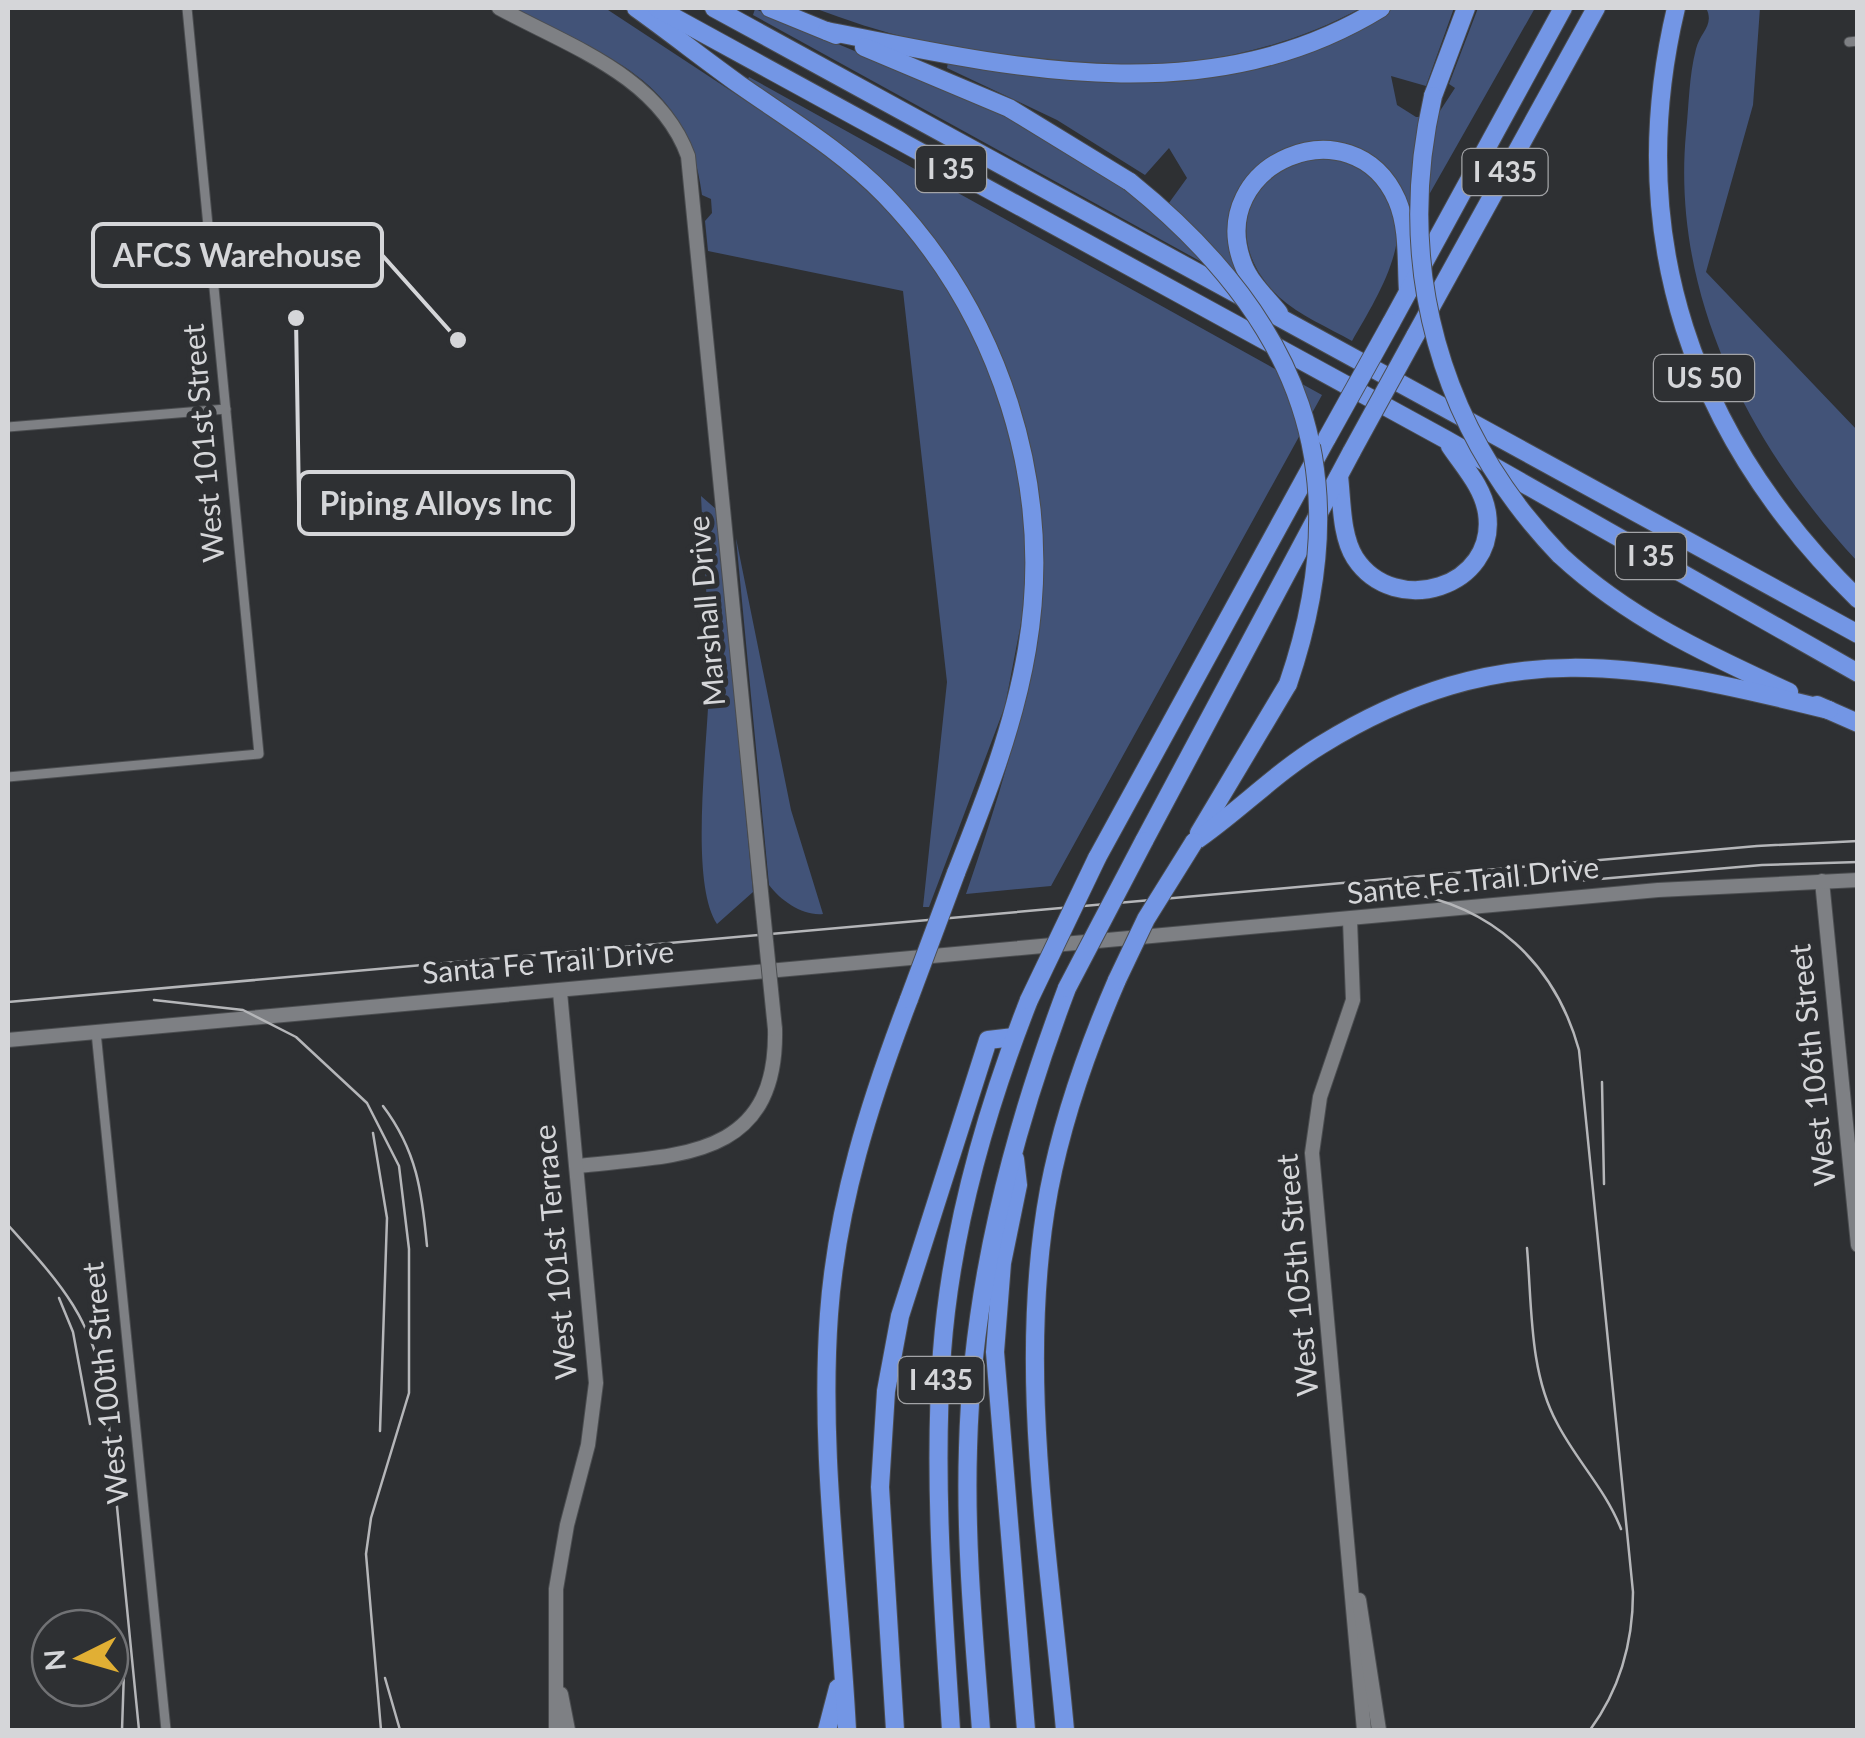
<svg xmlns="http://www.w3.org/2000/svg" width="1865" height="1738" font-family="Lato,sans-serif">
  <rect width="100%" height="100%" fill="#2e3033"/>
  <g fill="#425378">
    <path d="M513 8H605L827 154 903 224 956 301 991 374 1013 448 1025 521 1026 597 1005 706 929 907H923L947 682 903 291 708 251 705 221 712 213 711 199 702 195C688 77 605 57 513 8Z"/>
    <path d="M814 8H1361C1194 99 986 73 814 8Z"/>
    <path d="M1393 8H1454L1426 86 1391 76 1397 105 1416 117H1436L1455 88 1449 84 1478 8H1535L1430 193 1408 205 1335 144 1244 187 1239 275 1218 271 753 15 755 9 1004 114 1085 159 1161 214 1187 178 1169 148 1145 175 1057 120 947 68 948 62C1100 92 1258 94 1393 8Z"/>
    <path d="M1706 8H1760L1753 105 1706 272 1857 430V561C1749 445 1671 294 1686 133 1689 105 1689 75 1696 49 1700 32 1715 25 1706 8Z"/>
    <path d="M749 77 1322 395 1051 886 966 894C1031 703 1084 527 991 334 968 286 937 234 897 197 851 155 796 119 747 81Z"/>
    <path d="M1321 156C1333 159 1350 160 1360 166 1435 209 1381 290 1352 341 1329 328 1299 315 1279 297 1221 242 1243 169 1321 156Z"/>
    <path d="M701 496 717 510 753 892 717 924C688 880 709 737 709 681 709 619 704 558 701 496Z"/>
    <path d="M736 538 791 810 823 914C803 916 781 901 769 885Z"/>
  </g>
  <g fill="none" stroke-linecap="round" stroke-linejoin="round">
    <g stroke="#4b4d50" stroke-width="11">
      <g id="street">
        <path d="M1849 42 1858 41"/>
        <path d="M8 427 226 409"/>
        <path d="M8 777 259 754 187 8"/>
        <path d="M96 1032 166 1730"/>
      </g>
    </g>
    <g stroke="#4b4d50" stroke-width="16">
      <g id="secondary">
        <path d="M499 8C569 46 659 76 688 156L760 882"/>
        <path d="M1822 881 1858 1245"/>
        <path d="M1350 920 1353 1000 1320 1097 1312 1153 1364 1730"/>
        <path d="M8 1040 1658 890 1858 880"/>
        <path d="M577 1166C676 1155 778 1161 775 1029"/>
        <path d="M1359 1600 1379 1730"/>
        <path d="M561 1694 568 1730"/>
        <path d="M556 1730V1589L567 1525 588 1445 596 1383 560 992"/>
      </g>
    </g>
    <g stroke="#4b4d50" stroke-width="20">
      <g id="highway">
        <path d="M636 8C671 33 705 60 740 85 790 120 842 151 885 195 1000 314 1055 485 1027 649 1014 727 985 800 956 873"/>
        <path d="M657 8 1445 439 1858 673"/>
        <path d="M714 8 1858 634"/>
        <path d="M770 8 836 35"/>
        <path d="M1676 8C1622 235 1692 437 1858 599"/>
        <path d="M827 31C1012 68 1209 114 1381 8"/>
        <path d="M864 47 1009 108 1130 182"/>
        <path d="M1433 96 1466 8"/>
        <path d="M1279 313C1267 298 1250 283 1243 264 1204 163 1353 101 1397 200 1409 228 1406 262 1408 291"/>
        <path d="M1391 323 1563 8"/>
        <path d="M1415 336 1596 8"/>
        <path d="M1339 476C1342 502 1341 536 1355 558 1395 619 1498 587 1487 513 1483 487 1464 467 1450 446"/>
        <path d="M1560 555C1628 618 1706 654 1789 692"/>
        <path d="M1817 705 1858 723"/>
        <path d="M1199 833 1288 684"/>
        <path d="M1144 841 1352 451"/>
        <path d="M1194 842C1238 812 1275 773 1321 745 1502 634 1636 662 1829 710"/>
        <path d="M1097 858 1327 438"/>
        <path d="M1015 1159 1018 1185 1002 1263 995 1352 1026 1730"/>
        <path d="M827 1730 838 1688"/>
        <path d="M847 1730C840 1592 819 1453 829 1314 837 1204 870 1101 909 999"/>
        <path d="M895 1730 880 1487 886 1391 900 1316 988 1040 1014 1037"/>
        <path d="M951 1730C943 1604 933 1478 942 1352 951 1231 985 1112 1029 1000"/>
        <path d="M981 1730C974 1636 965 1543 968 1448 972 1289 1011 1136 1067 988"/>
        <path d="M1065 1730C1049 1552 1016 1368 1049 1190 1063 1117 1088 1047 1117 980"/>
      </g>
    </g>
    <use href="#street" stroke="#7e8084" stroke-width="9"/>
    <use href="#secondary" stroke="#7e8084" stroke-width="14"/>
    <use href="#highway" stroke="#7396e5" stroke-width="18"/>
    <g stroke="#b5b6b9" stroke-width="2.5">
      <path d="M1402 892C1492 905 1555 963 1579 1050L1633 1592C1633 1643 1620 1689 1590 1730"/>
      <path d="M1437 893 1762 865 1858 862"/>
      <path d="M154 1000 243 1010 296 1037 367 1103 399 1166 409 1249V1393L371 1518 366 1554 381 1730"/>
      <path d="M8 1002 1757 846 1858 841"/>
      <path d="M1602 1082 1604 1184"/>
      <path d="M383 1106C417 1151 422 1192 427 1246"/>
      <path d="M373 1133 387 1218 380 1431"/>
      <path d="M8 1225C59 1282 92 1316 106 1395L139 1730"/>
      <path d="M1527 1248C1532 1305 1529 1372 1557 1423 1576 1460 1606 1490 1621 1529"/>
      <path d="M59 1298 73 1332 90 1424"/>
      <path d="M385 1678 400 1730"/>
      <path d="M122 1730 124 1671"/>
    </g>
    <g stroke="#4b4d50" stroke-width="16" stroke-linecap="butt">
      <path id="secondary-bridge" d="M760 882 775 1029"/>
    </g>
    <g stroke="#4b4d50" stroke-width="20" stroke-linecap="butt">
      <g id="highway-bridge">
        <path d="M1433 96C1394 266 1439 429 1560 555"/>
        <path d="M1130 182C1300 319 1361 472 1288 684"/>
        <path d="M1327 438 1391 323"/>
        <path d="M1352 451 1415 336"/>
        <path d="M1117 980 1146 919 1194 842"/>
        <path d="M1067 988 1144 841"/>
        <path d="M909 999 956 873"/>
        <path d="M1029 1000 1097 858"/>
      </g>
    </g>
    <use href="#secondary-bridge" stroke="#7e8084" stroke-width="14"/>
    <use href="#highway-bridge" stroke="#7396e5" stroke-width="18"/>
  </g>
  <g text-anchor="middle" stroke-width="10" stroke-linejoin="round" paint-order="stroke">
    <g fill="#2e3033" stroke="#a3a4a7" stroke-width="2.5">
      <rect x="916" y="146" width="70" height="46" rx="8"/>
      <rect x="1462.5" y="149" width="85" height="46" rx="8"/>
      <rect x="1654" y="355" width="100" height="46" rx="8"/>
      <rect x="1616" y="533" width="70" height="46" rx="8"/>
      <rect x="898.5" y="1357" width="85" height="46" rx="8"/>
    </g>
    <g font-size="28" font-weight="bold" fill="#d5d6d9">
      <text x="951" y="179">I 35</text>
      <text x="1505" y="182">I 435</text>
      <text x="1704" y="388">US 50</text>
      <text x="1651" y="566">I 35</text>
      <text x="941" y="1390">I 435</text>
    </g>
    <g font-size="30" fill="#d5d6d9" stroke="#2e3033">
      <text transform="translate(204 443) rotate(-95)" y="10">West 101st Street</text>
      <text transform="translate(707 611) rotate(-95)" y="10">Marshall Drive</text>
      <text transform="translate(1473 881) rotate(-6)" y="10">Sante Fe Trail Drive</text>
      <text transform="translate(548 963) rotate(-5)" y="10">Santa Fe Trail Drive</text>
      <text transform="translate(1813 1065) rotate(-96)" y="10">West 106th Street</text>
      <text transform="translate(556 1252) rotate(-95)" y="10">West 101st Terrace</text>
      <text transform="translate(1298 1275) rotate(-95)" y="10">West 105th Street</text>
      <text transform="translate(106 1383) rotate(-96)" y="10">West 100th Street</text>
    </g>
  </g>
  <path fill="none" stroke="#d5d6d9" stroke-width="4" d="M458 340L382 255M296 318L299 503"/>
  <g fill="#d5d6d9" stroke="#2e3033" stroke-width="4">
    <circle cx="458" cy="340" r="10"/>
    <circle cx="296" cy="318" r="10"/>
  </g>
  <g fill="#2e3033" stroke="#d5d6d9" stroke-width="4">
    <rect x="93" y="224" width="289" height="62" rx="10"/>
    <rect x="299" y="472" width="274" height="62" rx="10"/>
  </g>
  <g font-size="32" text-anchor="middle" font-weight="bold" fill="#d5d6d9">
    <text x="237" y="267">AFCS Warehouse</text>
    <text x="436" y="515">Piping Alloys Inc</text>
  </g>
  <rect width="1865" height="1738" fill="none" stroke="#d5d6d9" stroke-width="20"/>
  <g transform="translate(80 1658) rotate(265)"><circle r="48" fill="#2e3033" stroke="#717275" stroke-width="2.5"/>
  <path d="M0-8L18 38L0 25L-18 38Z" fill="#e1af34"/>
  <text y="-15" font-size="28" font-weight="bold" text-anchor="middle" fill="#d5d6d9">N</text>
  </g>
</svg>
